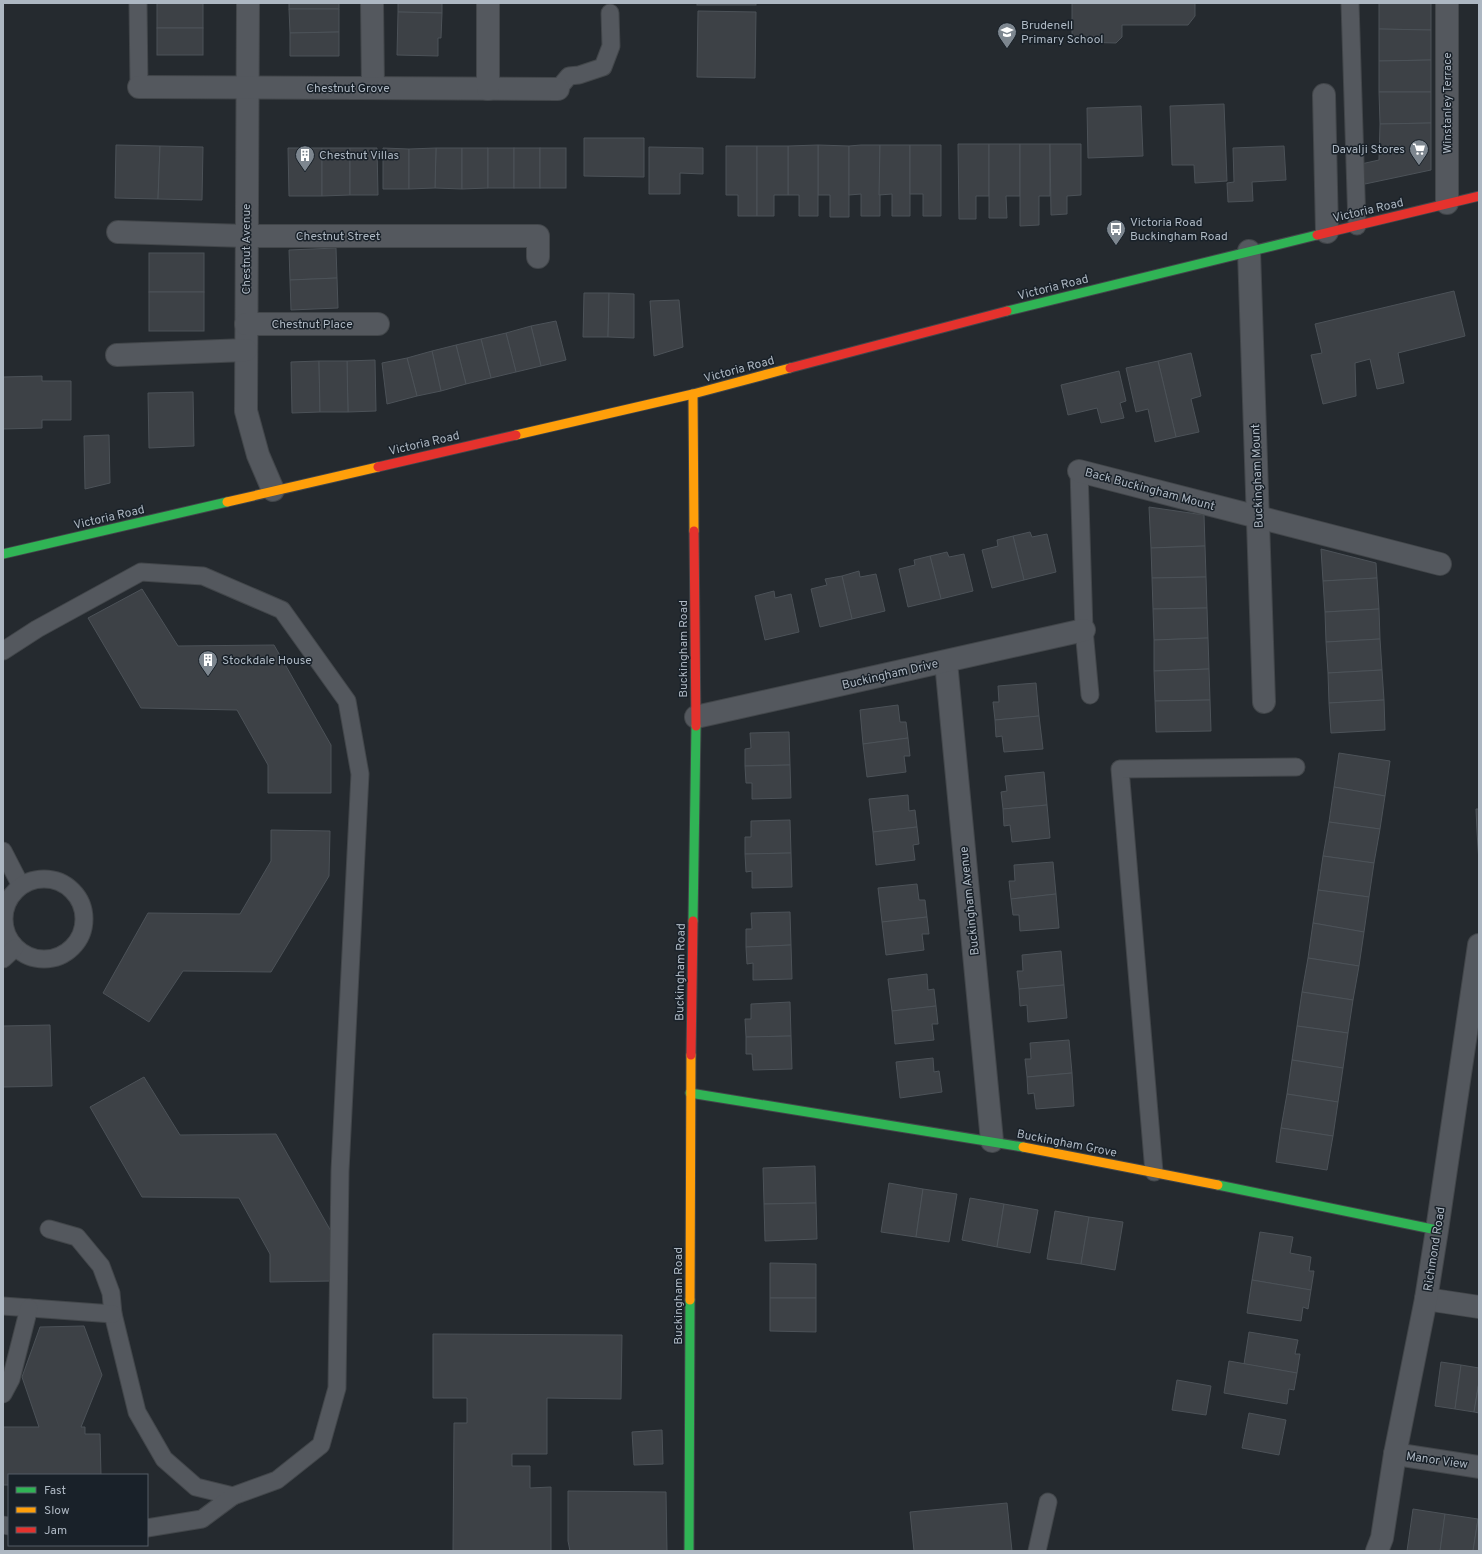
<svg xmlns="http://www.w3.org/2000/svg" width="1482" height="1554" font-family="Overpass,sans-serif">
  <rect width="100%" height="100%" fill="#252a2f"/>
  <g fill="#3d4146" stroke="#4c5258">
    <rect x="157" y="3" width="46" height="25"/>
    <rect x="289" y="3" width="50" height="6"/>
    <path d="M398 3H442V13L398 12Z"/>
    <rect x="697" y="3" width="59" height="2"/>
    <path d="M1072 3H1195V16L1188 25H1122V37L1116 43 1079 42 1072 38Z"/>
    <path d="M1379 3H1431V30L1379 29Z"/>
    <path d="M289 9H339V32L290 33Z"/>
    <path d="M698 11 756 12 755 78 697 77Z"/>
    <path d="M398 12 442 13 441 38H438V56L397 55Z"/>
    <rect x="157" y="28" width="46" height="27"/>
    <path d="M1379 29 1431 30V60L1379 61Z"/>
    <path d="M339 32V56H290V33Z"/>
    <path d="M1431 60V92H1379V61Z"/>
    <path d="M1379 92H1431V123L1380 124Z"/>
    <path d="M1224 104 1227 181 1195 183 1194 165H1172L1170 106Z"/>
    <path d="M1141 106 1143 156 1088 158 1087 108Z"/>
    <path d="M1431 123V170L1365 184 1361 164 1379 160 1380 124Z"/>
    <path d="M584 138H644V177L584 176Z"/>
    <path d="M958 144H989V196H976V219H959Z"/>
    <path d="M989 144H1020V196H1006L1007 218H989Z"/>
    <path d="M1020 144H1050V196H1039V225L1020 226Z"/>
    <path d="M1050 144H1081V195L1067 196V214L1051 215Z"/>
    <path d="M116 145 160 146 158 199 115 198Z"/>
    <path d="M818 145 849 146V217H830V195H818Z"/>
    <path d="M818 145V216H799V195H788V146Z"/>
    <path d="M861 145H880V216H861V194L849 195V146Z"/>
    <path d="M880 145H910V216H892V194L879 195Z"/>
    <path d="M910 145H941V216H923V194H910Z"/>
    <path d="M160 146 203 147 202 200 158 199Z"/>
    <path d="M726 146H757V216H738V195H726Z"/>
    <path d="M757 146H788V195H774V216H757Z"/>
    <path d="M1284 146 1286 180 1252 182 1253 201 1228 202 1227 183 1234 182 1233 148Z"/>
    <path d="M649 147 703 148V174L680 173V194H649Z"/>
    <path d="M288 148H322V196H289Z"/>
    <path d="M322 148H350V195L322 196Z"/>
    <path d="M350 148H377L378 195H350Z"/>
    <path d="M383 148 409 149V189H383Z"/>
    <path d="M436 148H462V189L435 188Z"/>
    <path d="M436 148 435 188 409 189V149Z"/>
    <path d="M462 148H488V188L462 189Z"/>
    <rect x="488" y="148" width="26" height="40"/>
    <rect x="514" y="148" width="26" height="40"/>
    <rect x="540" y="148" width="26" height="40"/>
    <path d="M336 248 337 278 290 280 289 250Z"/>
    <rect x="149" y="253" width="55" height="39"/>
    <path d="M337 278 338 308 291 310 290 280Z"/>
    <path d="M1454 291 1465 336 1398 353 1404 383 1377 389 1370 359 1355 363 1356 396 1323 404 1311 355 1322 353 1315 324Z"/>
    <rect x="149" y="292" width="55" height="39"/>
    <path d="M584 293H609L608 337H583Z"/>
    <path d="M609 293 634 294V338L608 337Z"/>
    <path d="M679 300 683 347 654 356 650 301Z"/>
    <path d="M556 321 566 360 541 366 531 326Z"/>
    <path d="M531 326 541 366 516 372 506 333Z"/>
    <path d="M506 333 516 372 491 378 481 339Z"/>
    <path d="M481 339 491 378 466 384 456 345Z"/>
    <path d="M456 345 466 384 441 391 432 351Z"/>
    <path d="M432 351 441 391 417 396 407 358Z"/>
    <path d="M1191 353 1201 396 1191 399 1199 432 1176 437 1158 361Z"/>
    <path d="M407 358 417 396 387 404 382 363Z"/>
    <path d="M375 360 376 411 348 412 347 361Z"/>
    <path d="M319 361 320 412 292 413 291 362Z"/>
    <path d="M319 361H347L348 412H320Z"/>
    <path d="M1158 361 1176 437 1155 442 1148 409 1136 412 1126 368Z"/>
    <path d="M1119 371 1126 401 1120 403 1124 418 1101 423 1097 408 1068 415 1061 385Z"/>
    <path d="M42 376V381H71V420H42V428L3 429V377Z"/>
    <path d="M193 392 194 446 149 448 148 393Z"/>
    <path d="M109 435 110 483 85 489 84 436Z"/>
    <path d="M1149 507 1204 515 1205 546 1151 548Z"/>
    <path d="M1030 532 1032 537 1047 534 1056 572 1024 580 1013 536Z"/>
    <path d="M1013 536 1024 580 992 588 982 550 998 546 997 540Z"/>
    <path d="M1205 546 1206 577 1152 578 1151 548Z"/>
    <path d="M1321 549 1376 563 1377 578 1323 581Z"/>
    <path d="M947 552 949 557 964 554 973 591 941 599 930 556Z"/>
    <path d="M930 556 941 599 908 607 899 569 915 565 914 560Z"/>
    <path d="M859 571 860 577 876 574 885 611 852 619 842 576Z"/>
    <path d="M842 576 852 619 820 627 811 589 827 585 825 579Z"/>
    <path d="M1206 577 1207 608 1153 609 1152 578Z"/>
    <path d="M1377 578 1379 609 1325 612 1323 581Z"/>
    <path d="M142 589 178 646 274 645 331 745V793H268V765L237 710 141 708 88 618Z"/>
    <path d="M774 591 775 598 791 594 799 632 765 640 755 596Z"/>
    <path d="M1207 608 1208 638 1154 640 1153 609Z"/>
    <path d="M1379 609 1380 639 1326 642 1325 612Z"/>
    <path d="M1208 638 1209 669 1154 671V640Z"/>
    <path d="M1380 639 1382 670 1328 673 1326 642Z"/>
    <path d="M1209 669 1210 700 1155 701 1154 671Z"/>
    <path d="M1382 670 1384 700 1329 703 1328 673Z"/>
    <path d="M1036 683 1039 716 995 720 993 702H999L998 686Z"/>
    <path d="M1210 700 1211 731 1156 732 1155 701Z"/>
    <path d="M1384 700 1385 730 1331 733 1329 703Z"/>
    <path d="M898 705 900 722H906L908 738 863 744 860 710Z"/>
    <path d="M1039 716 1043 749 1004 752 1002 736 996 737 995 720Z"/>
    <path d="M789 732 790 765 745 766V749L751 748 750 733Z"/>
    <path d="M908 738 910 756H904L906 772 867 777 863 744Z"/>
    <path d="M1339 753 1390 761 1385 796 1334 787Z"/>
    <path d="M790 765 791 798 752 799V783H746L745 766Z"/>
    <path d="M1044 772 1047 805 1003 809 1001 792 1007 791 1005 776Z"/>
    <path d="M1334 787 1385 796 1380 829 1329 822Z"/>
    <path d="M908 795 909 811 915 810 917 827 873 832 869 799Z"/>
    <path d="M1047 805 1050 838 1012 842 1010 825 1004 826 1003 809Z"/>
    <path d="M1476 809H1479V863L1477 831Z"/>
    <path d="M790 820 791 853 745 854V837H751V821Z"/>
    <path d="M1329 822 1380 829 1374 863 1323 856Z"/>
    <path d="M917 827 919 844 913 845 915 860 876 865 873 832Z"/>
    <path d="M271 830 330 831 329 876 271 972 183 971 149 1022 103 993 148 913 240 914 271 861Z"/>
    <path d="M791 853 792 887 752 888V871L746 872 745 854Z"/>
    <path d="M1323 856 1374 863 1369 897 1318 890Z"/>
    <path d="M1053 862 1056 894 1011 899 1009 881H1015L1014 865Z"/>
    <path d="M917 884 919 900H925L927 917 882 922 878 888Z"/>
    <path d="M1318 890 1369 897 1364 932 1313 923Z"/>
    <path d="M1056 894 1059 928 1020 931 1019 915H1013L1011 899Z"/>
    <path d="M790 912 791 945 746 947V929H752L751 913Z"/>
    <path d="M927 917 929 934H922L924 950 886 955 882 922Z"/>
    <path d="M1313 923 1364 932 1359 966 1308 958Z"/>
    <path d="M791 945 792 979 753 980V963L747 964 746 947Z"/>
    <path d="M1061 951 1064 985 1019 989 1017 971H1023L1022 955Z"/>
    <path d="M1308 958 1359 966 1353 1000 1302 992Z"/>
    <path d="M927 974 928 990 934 989 936 1006 892 1011 888 979Z"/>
    <path d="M1064 985 1067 1018 1028 1022 1027 1005 1020 1006 1019 989Z"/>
    <path d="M1302 992 1353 1000 1348 1033 1297 1026Z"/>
    <path d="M790 1002 791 1036 746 1037 745 1019H751V1004Z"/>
    <path d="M936 1006 938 1024H932L934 1040 895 1044 892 1011Z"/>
    <path d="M50 1025 52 1086 3 1087V1026Z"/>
    <path d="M1297 1026 1348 1033 1343 1068 1292 1060Z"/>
    <path d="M791 1036 792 1069 753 1070 752 1054H746V1037Z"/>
    <path d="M1069 1040 1072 1073 1027 1077 1025 1059H1031L1030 1043Z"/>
    <path d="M933 1058 934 1072 939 1071 942 1092 900 1098 896 1062Z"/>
    <path d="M1292 1060 1343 1068 1338 1102 1287 1094Z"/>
    <path d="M1072 1073 1074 1106 1036 1109 1034 1093 1028 1094 1027 1077Z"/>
    <path d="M144 1077 180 1135 276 1134 332 1233 333 1281 270 1282V1254L239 1198 142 1197 90 1107Z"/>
    <path d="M1287 1094 1338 1102 1333 1136 1281 1128Z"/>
    <path d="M1281 1128 1333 1136 1327 1170 1276 1162Z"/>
    <path d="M815 1166 816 1203 764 1204 763 1168Z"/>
    <path d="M889 1183 923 1189 916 1237 881 1232Z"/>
    <path d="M923 1189 957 1194 949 1242 916 1237Z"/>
    <path d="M970 1198 1004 1204 997 1247 962 1240Z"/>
    <path d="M816 1203 817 1239 765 1241 764 1204Z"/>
    <path d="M1004 1204 1038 1210 1030 1253 997 1247Z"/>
    <path d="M1055 1211 1089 1217 1081 1264 1047 1259Z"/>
    <path d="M1089 1217 1123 1222 1115 1270 1081 1264Z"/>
    <path d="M1260 1232 1293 1237 1290 1253 1311 1257 1309 1271H1314L1311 1290 1252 1280Z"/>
    <path d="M770 1263 816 1264V1298H770Z"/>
    <path d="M1252 1280 1311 1290 1308 1309 1303 1307 1301 1321 1247 1313Z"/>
    <path d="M770 1298H816V1332L770 1331Z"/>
    <path d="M84 1326 102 1375 81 1427H85V1434H100L101 1475H9V1485H3V1427H39L22 1377 40 1327Z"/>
    <path d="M1249 1332 1298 1340 1295 1354H1300L1297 1373 1244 1364Z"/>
    <path d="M433 1334 622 1335 621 1399 547 1398V1454H512V1466H530V1488L551 1487V1551H453L454 1423H467V1398H433Z"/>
    <path d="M1229 1361 1297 1373 1294 1390 1289 1389 1287 1404 1224 1393Z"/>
    <path d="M1441 1362 1461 1365 1455 1409 1435 1406Z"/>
    <path d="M1461 1365 1479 1368V1382L1474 1412 1455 1409Z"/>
    <path d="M1177 1380 1211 1386 1206 1415 1172 1410Z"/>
    <path d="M1479 1382V1413L1474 1412Z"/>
    <path d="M1249 1413 1286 1420 1279 1455 1242 1448Z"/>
    <path d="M662 1430 663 1464 634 1465 632 1432Z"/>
    <path d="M568 1491 666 1492 667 1551H570L568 1541Z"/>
    <path d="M1007 1503 1012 1551H914L910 1512Z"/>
    <path d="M1413 1509 1445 1514 1440 1551H1407Z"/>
    <path d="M1445 1514 1478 1519 1473 1551H1440Z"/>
    <path d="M1478 1519H1479V1551H1473Z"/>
  </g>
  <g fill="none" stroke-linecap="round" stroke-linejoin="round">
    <g stroke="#42464a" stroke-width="19">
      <g id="lane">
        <path d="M138 3 139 87"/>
        <path d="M1350 3 1357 226"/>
        <path d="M558 89 569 76 579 75 603 67 611 46 610 13"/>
        <path d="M1079 471 1084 630 1090 695"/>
        <path d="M3 651 37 629 141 572 203 576 282 610 347 701 360 774 340 1171 337 1388 321 1445 277 1480 233 1496 196 1487 164 1459 137 1412 113 1314 111 1293 101 1266 77 1237 49 1229"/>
        <path d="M3 851 21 886"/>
        <circle cx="44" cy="919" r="40"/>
        <path d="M3 959 15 948"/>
        <path d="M1154 1172 1120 769 1296 767"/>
        <path d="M3 1306 113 1314"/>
        <path d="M3 1394 11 1379 29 1308"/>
        <path d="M3 1525 9 1526"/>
        <path d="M147 1528 202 1519 233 1496"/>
        <path d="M1037 1551 1048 1502"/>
      </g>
    </g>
    <g stroke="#42464a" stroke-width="24">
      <g id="street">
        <path d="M248 3 246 411 258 455 273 490"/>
        <path d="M372 3 373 88"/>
        <path d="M139 87 558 89"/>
        <path d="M488 89V3"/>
        <path d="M1324 95 1327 232"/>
        <path d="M1447 203V3"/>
        <path d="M118 232 246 236H538V257"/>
        <path d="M1249 251 1264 702"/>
        <path d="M246 324H378"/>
        <path d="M117 355 246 350"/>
        <path d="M1079 471 1440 564"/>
        <path d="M946 662 992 1141"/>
        <path d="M696 717 1084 630"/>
        <path d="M1426 1299 1479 1307"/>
        <path d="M1395 1454 1479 1467"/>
        <path d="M1377 1551 1382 1538 1395 1454 1426 1299 1437 1230 1479 945"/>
      </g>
    </g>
    <g stroke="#42464a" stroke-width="11">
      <g id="fast">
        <path d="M1007 311 1317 235"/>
        <path d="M3 554 227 502"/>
        <path d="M693 921 696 726"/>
        <path d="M690 1093 1023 1147"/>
        <path d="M1218 1185 1437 1230"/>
        <path d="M689 1551 690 1300"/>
      </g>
    </g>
    <g stroke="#42464a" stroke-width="11">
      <g id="slow">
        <path d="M693 394 694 531"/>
        <path d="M516 435 693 394 790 368"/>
        <path d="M227 502 378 467"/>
        <path d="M1023 1147 1218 1185"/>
        <path d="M690 1300 691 1055"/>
      </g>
    </g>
    <g stroke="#42464a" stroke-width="11">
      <g id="jam">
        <path d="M1317 235 1479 196"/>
        <path d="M790 368 1007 311"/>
        <path d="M378 467 516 435"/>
        <path d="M694 531 696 726"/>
        <path d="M691 1055 693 921"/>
      </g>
    </g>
    <use href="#lane" stroke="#54585e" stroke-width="17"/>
    <use href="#street" stroke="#54585e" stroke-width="22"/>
    <use href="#fast" stroke="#30b455" stroke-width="9"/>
    <use href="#slow" stroke="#ff9f0a" stroke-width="9"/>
    <use href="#jam" stroke="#e5322d" stroke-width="9"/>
  </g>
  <defs>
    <g id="school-pin" transform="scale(1)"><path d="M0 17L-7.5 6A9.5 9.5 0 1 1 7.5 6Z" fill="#7d868f" stroke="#192129"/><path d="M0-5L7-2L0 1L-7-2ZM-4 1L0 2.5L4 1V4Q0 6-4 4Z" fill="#fff"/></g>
    <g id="supermarket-pin" transform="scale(1)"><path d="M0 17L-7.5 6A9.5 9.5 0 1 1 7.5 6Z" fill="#7d868f" stroke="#192129"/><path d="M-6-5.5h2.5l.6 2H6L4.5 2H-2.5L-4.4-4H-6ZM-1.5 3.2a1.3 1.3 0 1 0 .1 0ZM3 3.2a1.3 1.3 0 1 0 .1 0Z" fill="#fff"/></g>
    <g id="building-pin" transform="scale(1)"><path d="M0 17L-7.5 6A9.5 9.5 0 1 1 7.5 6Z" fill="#7d868f" stroke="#192129"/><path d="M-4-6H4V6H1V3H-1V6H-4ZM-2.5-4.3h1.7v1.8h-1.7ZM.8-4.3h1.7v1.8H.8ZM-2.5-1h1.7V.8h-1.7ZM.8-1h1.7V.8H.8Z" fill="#fff"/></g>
    <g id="bus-pin" transform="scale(1)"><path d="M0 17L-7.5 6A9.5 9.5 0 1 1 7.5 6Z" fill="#7d868f" stroke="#192129"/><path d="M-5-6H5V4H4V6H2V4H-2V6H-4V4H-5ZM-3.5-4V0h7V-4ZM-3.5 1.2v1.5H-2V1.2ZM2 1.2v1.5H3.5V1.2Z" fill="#fff"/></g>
  </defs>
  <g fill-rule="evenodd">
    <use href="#school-pin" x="1007" y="32"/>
    <use href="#supermarket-pin" x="1419" y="149"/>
    <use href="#building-pin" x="305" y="155"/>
    <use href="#bus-pin" x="1116" y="229"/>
    <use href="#building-pin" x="208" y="660"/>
  </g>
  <g text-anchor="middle" stroke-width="3" stroke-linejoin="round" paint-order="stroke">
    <g font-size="12" fill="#adb7c2" stroke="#192129" text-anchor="start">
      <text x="1021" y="29">Brudenell<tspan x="1021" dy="14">Primary School</tspan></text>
      <text x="1405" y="153" text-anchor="end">Davalji Stores</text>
      <text x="319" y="159">Chestnut Villas</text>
      <text x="1130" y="226">Victoria Road<tspan x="1130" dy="14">Buckingham Road</tspan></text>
      <text x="222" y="664">Stockdale House</text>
    </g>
    <g font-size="12" fill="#adb7c2" stroke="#192129">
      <text x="348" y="92">Chestnut Grove</text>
      <text transform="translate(1447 103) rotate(-90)" y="4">Winstanley Terrace</text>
      <text transform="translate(1368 210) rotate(-13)" y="4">Victoria Road</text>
      <text x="338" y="240">Chestnut Street</text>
      <text transform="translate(246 249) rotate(-90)" y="4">Chestnut Avenue</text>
      <text transform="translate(1053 287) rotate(-14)" y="4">Victoria Road</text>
      <text x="312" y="328">Chestnut Place</text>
      <text transform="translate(739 369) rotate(-15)" y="4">Victoria Road</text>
      <text transform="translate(424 443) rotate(-13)" y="4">Victoria Road</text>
      <text transform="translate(1257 476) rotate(-92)" y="4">Buckingham Mount</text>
      <text transform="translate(1150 489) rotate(15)" y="4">Back Buckingham Mount</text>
      <text transform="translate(109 517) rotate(-13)" y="4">Victoria Road</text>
      <text transform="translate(683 649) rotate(-90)" y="4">Buckingham Road</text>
      <text transform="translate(890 674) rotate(-13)" y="4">Buckingham Drive</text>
      <text transform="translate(969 901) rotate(-96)" y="4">Buckingham Avenue</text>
      <text transform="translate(680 972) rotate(-89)" y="4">Buckingham Road</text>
      <text transform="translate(1067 1143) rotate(11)" y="4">Buckingham Grove</text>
      <text transform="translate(1434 1249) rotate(-81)" y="4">Richmond Road</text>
      <text transform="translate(678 1296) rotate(-90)" y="4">Buckingham Road</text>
      <text transform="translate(1437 1460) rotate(8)" y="4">Manor View</text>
    </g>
  </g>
  <rect width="1482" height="1554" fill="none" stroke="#adb7c2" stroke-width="8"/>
  <rect x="8" y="1474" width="140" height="72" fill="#192129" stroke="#545d66"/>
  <rect x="16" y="1487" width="20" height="6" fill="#30b455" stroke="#545d66"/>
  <text x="44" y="1494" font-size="12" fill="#adb7c2">Fast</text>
  <rect x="16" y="1507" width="20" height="6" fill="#ff9f0a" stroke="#545d66"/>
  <text x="44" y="1514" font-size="12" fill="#adb7c2">Slow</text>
  <rect x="16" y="1527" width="20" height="6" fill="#e5322d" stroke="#545d66"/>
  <text x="44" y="1534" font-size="12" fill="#adb7c2">Jam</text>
</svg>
